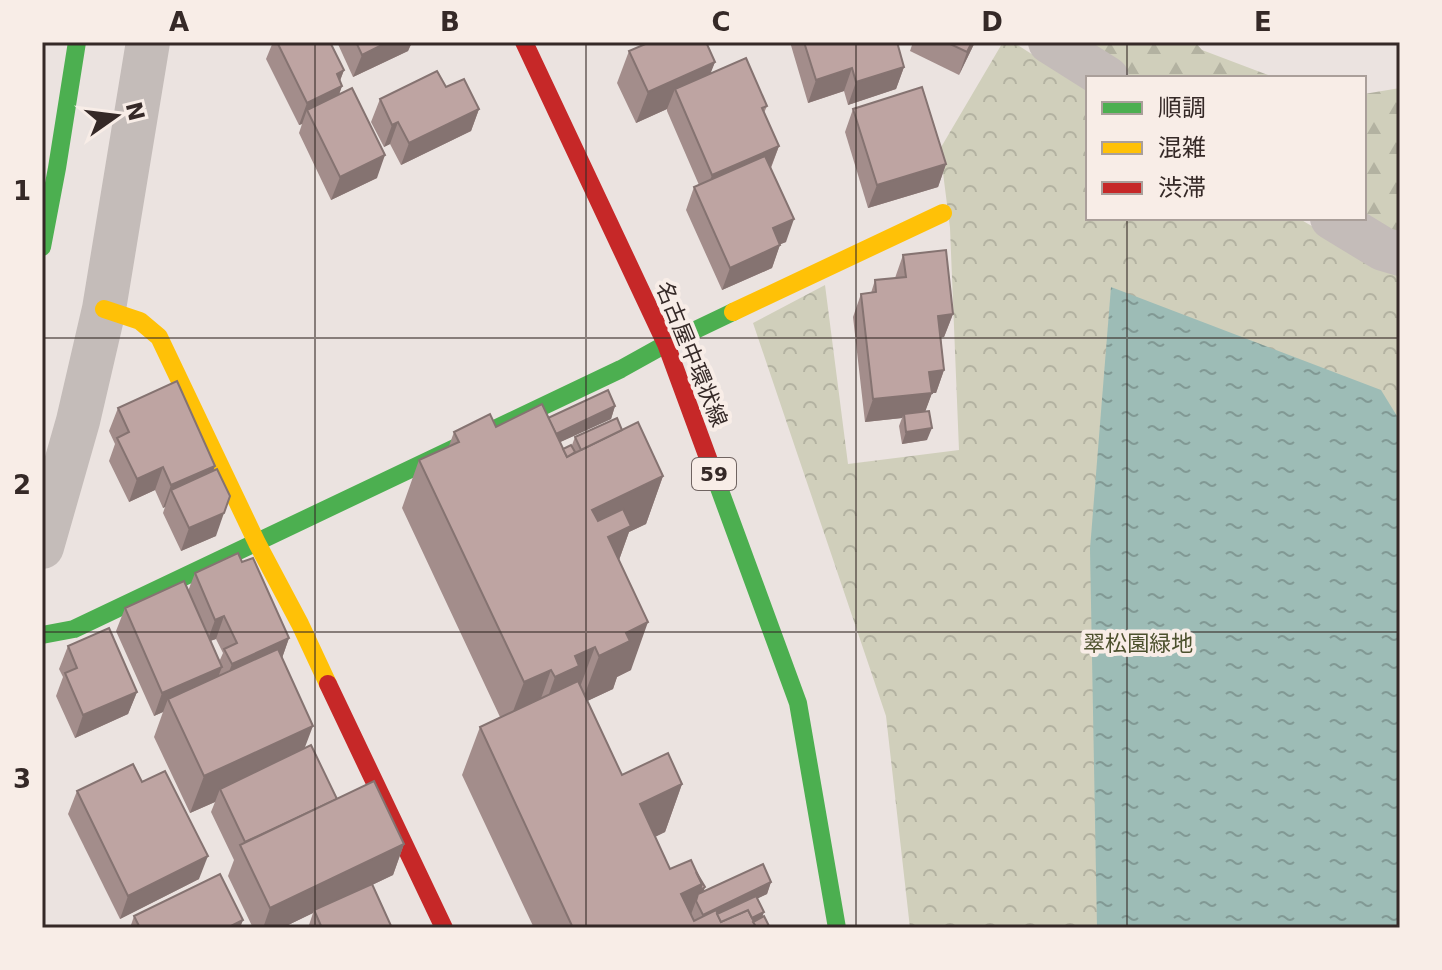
<svg xmlns="http://www.w3.org/2000/svg" width="1442" height="970" font-family="'DejaVu Sans','Noto Sans JP',sans-serif">
  <defs>
    <pattern id="forest-firs" width="22" height="20" patternUnits="userSpaceOnUse" patternTransform="scale(2)"><rect width="22" height="20" fill="#d0cfbb"/><path d="M5 1l3.5 6h-7zM16 11l3.5 6h-7z" fill="#b3b2a1"/></pattern>
    <pattern id="park-crowns" width="20" height="18" patternUnits="userSpaceOnUse" patternTransform="scale(2)"><rect width="20" height="18" fill="#d0cfbb"/><path d="M2 6a3 3 0 1 1 6 0M12 15a3 3 0 1 1 6 0" fill="none" stroke="#b3b2a1"/></pattern>
    <pattern id="water-ripples" width="26" height="14" patternUnits="userSpaceOnUse" patternTransform="scale(2)"><rect width="26" height="14" fill="#9dbcb6"/><path d="M2 4q2-2 4 0t4 0M15 11q2-2 4 0t4 0" fill="none" stroke="#819994"/></pattern>
  </defs>
  <rect width="100%" height="100%" fill="#ebe3e0"/>
  <g fill="url(#forest-firs)">
    <path d="M1073 42H1195L1202 50 1276 78H1132Z"/>
    <path d="M1400 88V236L1364 218V94Z"/>
  </g>
  <path fill="url(#park-crowns)" d="M1003 42H1013L1088 90V218H1298L1377 264 1400 270V928H910L886 716 753 323 825 285 848 464 959 450 950 228 940 149Z"/>
  <path fill="url(#water-ripples)" d="M1111 287 1381 390 1400 421V928H1097L1090 549Z"/>
  <g fill="none" stroke-linecap="round" stroke-linejoin="round">
    <g stroke="#c4bcb9" stroke-width="44">
      <path d="M1050 42 1107 78"/>
      <path d="M1332 218 1383 249 1400 254"/>
      <path d="M42 547 78 421 104 309 148 42"/>
    </g>
    <g stroke="#4caf50" stroke-width="18">
      <path d="M42 247 57 168 77 42"/>
      <path d="M715 477 798 703 837 928"/>
      <path d="M42 635 74 629 621 369 666 344 733 312"/>
    </g>
    <g stroke="#ffc107" stroke-width="18">
      <path d="M104 309 140 321 159 337 257 543 300 624 328 684"/>
      <path d="M733 312 943 213"/>
    </g>
    <g stroke="#c62828" stroke-width="18">
      <path d="M524 42 666 344 715 477"/>
      <path d="M328 684 444 928"/>
    </g>
  </g>
  <g fill="#a38d8b" fill-rule="evenodd">
    <path d="M273 42H330L344 70 340 81 342 86 339 94 377 178 331 200 299 133 302 124 299 125 266 59Z"/>
    <path d="M337 42H412L408 51 353 77Z"/>
    <path d="M790 42H897L904 67 896 89 848 105 844 91 808 103Z"/>
    <path d="M913 42H975L959 75 910 51Z"/>
    <path d="M629 51 715 62 710 73 767 106 764 113 779 146 771 168 786 242 780 244 772 268 722 290 686 210 694 187 699 185 667 111V109L636 123 617 83Z"/>
    <path d="M446 87 479 109 471 131 401 165 390 144 384 147 371 122 380 99Z"/>
    <path d="M853 109 946 164 938 187 868 208 845 132Z"/>
    <path d="M903 255 953 314 944 337H941L944 370 936 393H932L925 411 927 440 902 444 899 426 902 418 865 422 853 317 861 294 871 293 875 280 895 278Z"/>
    <path d="M615 406 611 419 560 442 563 449 572 445 575 437 622 430 663 476 646 524 629 532 619 560 631 670 617 677 613 689 587 701 622 775 682 784 665 832 655 837 670 869 696 872 705 887 703 892 771 882 767 894 757 898 762 918 770 928H534L462 775 480 727 500 717 402 508 419 460 449 446 454 432 496 427Z"/>
    <path d="M118 408 214 470 216 536 181 551 163 513 165 507 163 508 155 490 129 502 109 461 115 444 109 431Z"/>
    <path d="M242 562 289 638 282 658 304 748 337 799 404 844 393 875 372 885 392 928H308L313 913 282 928H253L228 876 234 860 211 812 215 802 190 813 154 737 163 712 154 716 116 631 125 608 188 591 195 573ZM216 639 223 653 219 662 210 641Z"/>
    <path d="M68 646 137 692 128 714 75 738 56 696 63 677 59 669Z"/>
    <path d="M142 782 199 879 120 919 68 814 77 791Z"/>
    <path d="M134 916 240 928H130Z"/>
  </g>
  <g fill="#857371">
    <path d="M388 42H412L408 51 353 77 362 55Z"/>
    <path d="M972 42H975L959 75 967 52Z"/>
    <path d="M715 62 703 93 675 89 667 109 636 123 648 92Z"/>
    <path d="M904 67 896 89 848 105 856 82Z"/>
    <path d="M852 68 844 91 808 103 816 80Z"/>
    <path d="M344 70 337 88 342 86 334 109 307 110 302 124 299 125 307 103 337 74Z"/>
    <path d="M479 109 471 131 401 165 409 143Z"/>
    <path d="M398 122 390 144 384 147 392 125Z"/>
    <path d="M779 146 770 169 704 198 712 175Z"/>
    <path d="M385 155 377 178 331 200 340 177Z"/>
    <path d="M946 164 938 187 868 208 877 185Z"/>
    <path d="M794 219 786 242 764 251 773 228Z"/>
    <path d="M780 245 772 268 722 290 730 268Z"/>
    <path d="M953 314 944 337 930 339 938 316Z"/>
    <path d="M944 370 936 393H932L924 415 904 414 902 418 865 422 873 399 929 372Z"/>
    <path d="M615 406 611 419 532 455 536 443Z"/>
    <path d="M932 428 927 440 902 444 906 432Z"/>
    <path d="M215 466 207 488 171 490 165 507 163 508 171 485Z"/>
    <path d="M163 467 155 490 129 502 137 479Z"/>
    <path d="M663 476 646 524 629 532 614 574 592 510Z"/>
    <path d="M224 513 216 536 181 551 189 528Z"/>
    <path d="M224 616 216 639 207 642 215 620Z"/>
    <path d="M648 622 631 670 617 677 613 689 581 704 599 656 626 633Z"/>
    <path d="M289 638 281 661 223 687 232 664Z"/>
    <path d="M595 647 577 695 538 725 555 677 575 656Z"/>
    <path d="M222 667 213 690 168 699 163 712 154 716 162 693Z"/>
    <path d="M551 670 534 718 506 730 524 682Z"/>
    <path d="M137 692 128 714 75 738 83 715Z"/>
    <path d="M313 726 299 763 220 789 215 802 190 813 204 776Z"/>
    <path d="M682 784 665 832 623 852 640 804Z"/>
    <path d="M404 844 393 875 315 912 314 910 313 913 282 928H263L270 908Z"/>
    <path d="M208 856 199 879 120 919 128 896Z"/>
    <path d="M771 882 767 894 698 927 703 915Z"/>
    <path d="M702 884 705 887 701 899 696 901 686 928 681 894Z"/>
    <path d="M764 912 760 924 730 928Z"/>
    <path d="M243 920 240 928H227Z"/>
  </g>
  <g fill="#bea4a2" stroke="#857371" stroke-width="2">
    <path d="M277 42H330L344 70 337 74 342 86 307 103Z"/>
    <path d="M356 42H388L362 55Z"/>
    <path d="M650 42H706L715 62 648 92 629 51Z"/>
    <path d="M804 42H897L904 67 856 82 852 68 816 80Z"/>
    <path d="M946 42H972L967 52Z"/>
    <path d="M746 58 767 106 762 108 779 146 712 175 675 89Z"/>
    <path d="M437 71 446 87 464 79 479 109 409 143 398 122 392 125 380 99Z"/>
    <path d="M922 87 946 164 877 185 853 109Z"/>
    <path d="M352 88 385 155 340 177 307 110Z"/>
    <path d="M765 156 794 219 773 228 780 245 730 268 694 187Z"/>
    <path d="M946 250 953 314 938 316 944 370 929 372 932 393 873 399 861 294 876 292 875 280 906 277 903 255Z"/>
    <path d="M177 381 215 466 171 485 163 467 137 479 117 438 129 432 118 408Z"/>
    <path d="M608 390 615 406 556 434 548 418Z"/>
    <path d="M542 404 567 457 638 422 663 476 592 510 598 521 623 509 631 526 608 537 648 622 626 633 630 641 599 656 595 647 575 656 579 666 555 677 551 670 524 682 419 460 459 442 454 432 490 414 496 427Z"/>
    <path d="M929 411 932 428 906 432 904 414Z"/>
    <path d="M617 418 622 430 581 450 575 437Z"/>
    <path d="M571 445 575 452 567 457 563 449Z"/>
    <path d="M217 469 230 496 224 513 189 528 171 490Z"/>
    <path d="M238 553 242 562 253 558 289 638 232 664 224 649 237 643 224 616 215 620 195 573Z"/>
    <path d="M184 581 222 667 162 693 125 608Z"/>
    <path d="M109 628 137 692 83 715 65 673 77 668 68 646Z"/>
    <path d="M278 649 313 726 204 776 168 699Z"/>
    <path d="M578 681 622 775 668 753 682 784 640 804 670 869 691 860 702 884 681 894 694 921 716 910 721 922 748 910 757 928H573L480 727Z"/>
    <path d="M311 745 337 799 245 842 220 789Z"/>
    <path d="M133 764 142 782 165 771 208 856 128 896 77 791Z"/>
    <path d="M374 781 404 844 270 908 240 845Z"/>
    <path d="M763 864 771 882 703 915 696 901 698 894Z"/>
    <path d="M696 872 705 887 700 890 702 884Z"/>
    <path d="M220 874 243 920 227 928H140L134 916Z"/>
    <path d="M372 884 392 928H322L314 910Z"/>
    <path d="M756 896 764 912 752 918 748 910 721 922 717 914Z"/>
    <path d="M764 916 770 928H757L753 922Z"/>
  </g>
  <path fill="none" stroke="#352927" stroke-width="2" stroke-opacity="0.55" d="M315 42V928M586 42V928M856 42V928M1127 42V78M1127 218V928M42 338H1400M42 632H1400"/>
  <g text-anchor="middle" stroke-width="8" stroke-linejoin="round" paint-order="stroke">
    <rect fill="#f8ede7" stroke="#706461" stroke-width="2" x="692" y="458" width="44" height="32" rx="6"/>
    <g font-size="20" font-weight="bold" fill="#352927">
      <text x="714" y="481">59</text>
    </g>
    <g font-size="22" fill="#352927" stroke="#f8ede7">
      <text transform="translate(692 354) rotate(68)" y="8">名古屋中環状線</text>
    </g>
    <g font-size="22" fill="#4c512d" stroke="#f8ede7">
      <text x="1138" y="651">翠松園緑地</text>
    </g>
  </g>
  <rect width="1442" height="970" fill="none" stroke="#f8ede7" stroke-width="88"/>
  <rect x="1086" y="76" width="280" height="144" fill="#f8ede7" stroke="#aa9f9a" stroke-width="2"/>
  <rect x="1102" y="102" width="40" height="12" fill="#4caf50" stroke="#aa9f9a" stroke-width="2"/>
  <text x="1158" y="116" font-size="24" fill="#352927">順調</text>
  <rect x="1102" y="142" width="40" height="12" fill="#ffc107" stroke="#aa9f9a" stroke-width="2"/>
  <text x="1158" y="156" font-size="24" fill="#352927">混雑</text>
  <rect x="1102" y="182" width="40" height="12" fill="#c62828" stroke="#aa9f9a" stroke-width="2"/>
  <text x="1158" y="196" font-size="24" fill="#352927">渋滞</text>
  <g transform="translate(116 116) rotate(76)" stroke="#f8ede7" stroke-width="6" paint-order="stroke">
  <path d="M0-6L14 30L0 20L-14 30Z" fill="#352927"/>
  <text y="-12" font-size="22" font-weight="bold" text-anchor="middle" fill="#352927">N</text>
  </g>
  <rect x="44" y="44" width="1354" height="882" fill="none" stroke="#352927" stroke-width="3"/>
  <g font-size="26" text-anchor="middle" font-weight="bold" fill="#352927">
    <text x="179" y="31">A</text>
    <text x="450" y="31">B</text>
    <text x="721" y="31">C</text>
    <text x="992" y="31">D</text>
    <text x="1263" y="31">E</text>
    <text x="22" y="200">1</text>
    <text x="22" y="494">2</text>
    <text x="22" y="788">3</text>
  </g>
</svg>
